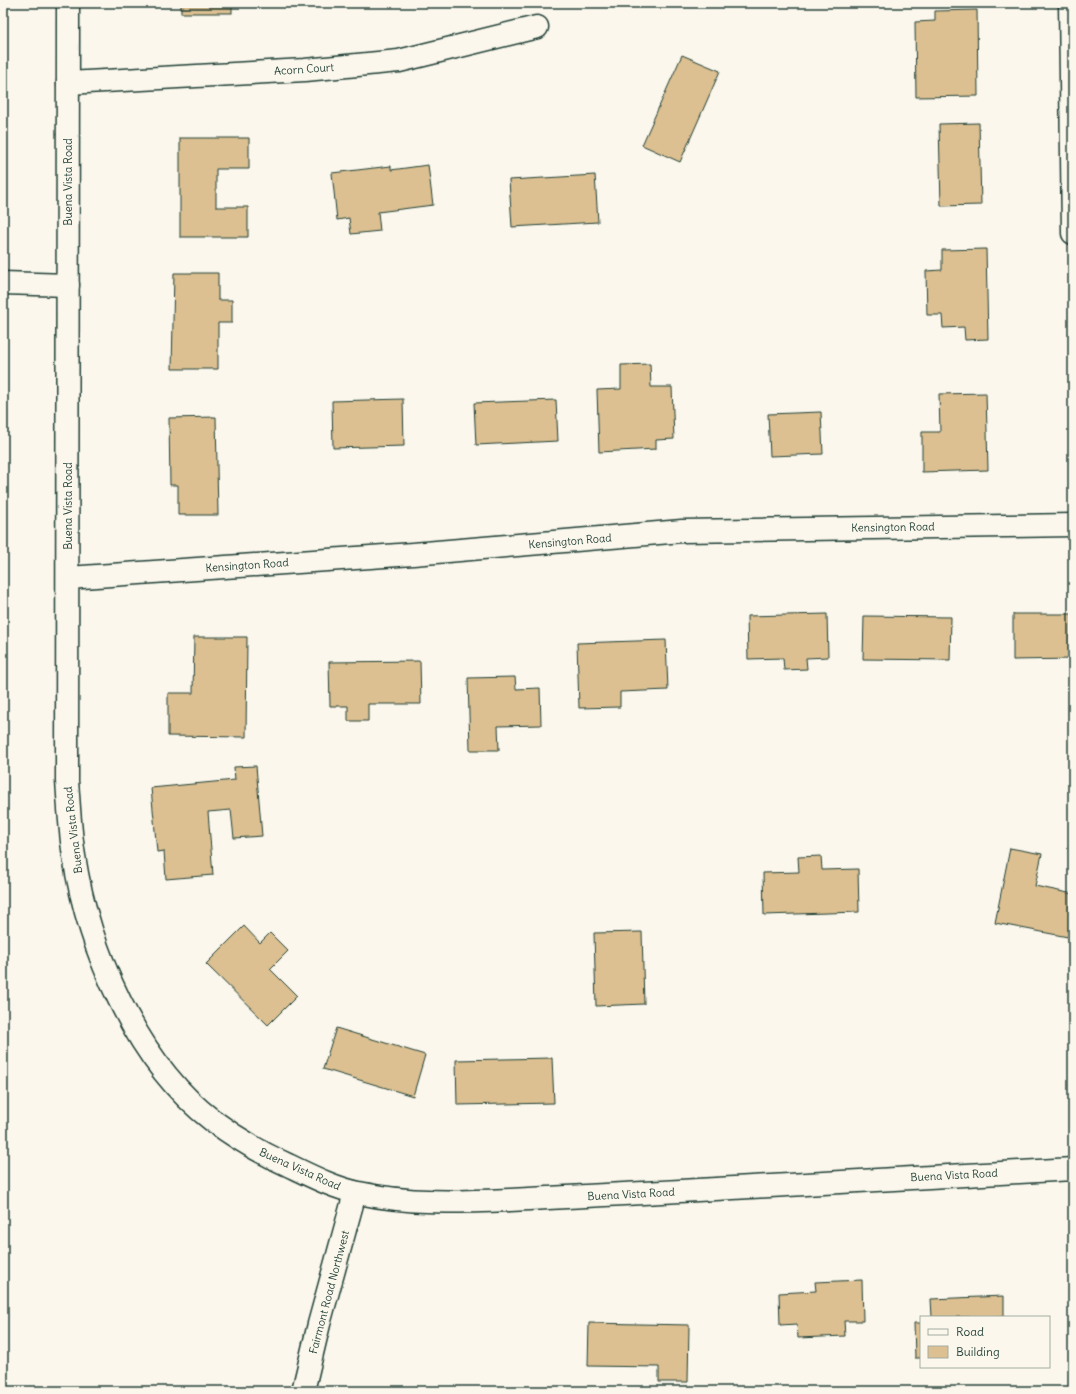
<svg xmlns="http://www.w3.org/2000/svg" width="1076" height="1394" font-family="Delius,sans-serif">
  <rect width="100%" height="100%" fill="#fbf7ec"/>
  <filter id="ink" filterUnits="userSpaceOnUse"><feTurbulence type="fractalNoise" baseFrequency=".025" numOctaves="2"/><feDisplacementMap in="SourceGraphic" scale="8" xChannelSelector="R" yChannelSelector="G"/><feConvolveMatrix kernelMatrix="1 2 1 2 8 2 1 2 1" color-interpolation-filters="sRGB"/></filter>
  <g filter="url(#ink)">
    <g fill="#dcc091" stroke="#1f3d34">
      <rect x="181" y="3" width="51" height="10"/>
      <path d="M977 10 978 96 916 97 915 22 935 21V11Z"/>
      <path d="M682 55 720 71 680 162 642 145Z"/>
      <path d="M979 123 981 205 941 206 939 124Z"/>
      <path d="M180 138H249V169H216V207H248V237H180Z"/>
      <path d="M428 165 433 205 378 212 380 231 351 234 349 218 337 220 332 173 391 166V170Z"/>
      <path d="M595 175 598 222 512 227 509 180Z"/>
      <path d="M986 249 988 339 965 340 964 327 943 328 942 315H927L926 271 942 270V250Z"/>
      <path d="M174 273H218V300H232V323H218V369H172Z"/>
      <path d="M650 364 651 387H672L674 439 656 440V449L599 452 597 390 621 389V365Z"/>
      <path d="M986 393 988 470 922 472V432H940L939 394Z"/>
      <path d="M403 399 404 446 333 448 332 401Z"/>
      <path d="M556 400 558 441 476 445 474 403Z"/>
      <path d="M821 412 823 454 770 456 768 414Z"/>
      <path d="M216 417 218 515H178V485H170L169 418Z"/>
      <path d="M827 614 828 657 806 658 807 669 784 670 783 658 748 659 747 616Z"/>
      <path d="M1013 614H1073V659L1013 660Z"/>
      <path d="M864 616 951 617 950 660 863 659Z"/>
      <path d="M194 637H247L246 737 168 736V693H193Z"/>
      <path d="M666 640 668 690 620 692V707L579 708 577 643Z"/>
      <path d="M420 661 421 704H368V721H348V706H330L329 662Z"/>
      <path d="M515 677 516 689 540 688 541 725 498 726 499 750H470L468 678Z"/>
      <path d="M256 766 262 836 234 838 231 810 208 812 213 875 166 879 164 851 157 852 151 788 235 780 234 767Z"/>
      <path d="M1010 848 1042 854 1035 886 1073 894V938L995 923Z"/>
      <path d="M821 856 822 870 858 869 859 912 764 915 763 873 799 872 798 857Z"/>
      <path d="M244 926 260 943 270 933 288 951 270 969 297 996 268 1025 206 964Z"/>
      <path d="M642 932 644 1004 596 1006 594 933Z"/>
      <path d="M336 1028 425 1055 413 1096 323 1069Z"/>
      <path d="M552 1058 554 1103 457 1105 456 1060Z"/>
      <path d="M862 1280 863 1321H844L845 1336 798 1338 797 1324 780 1325 779 1293 816 1291 815 1282Z"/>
      <path d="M1004 1296V1317H932L931 1299Z"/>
      <path d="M589 1323 689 1325 688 1382H659V1367L588 1366Z"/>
      <path d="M914 1323H921V1358H915Z"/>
    </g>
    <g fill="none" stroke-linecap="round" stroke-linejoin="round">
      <g stroke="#1f3d34" stroke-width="25">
        <g id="minor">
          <path d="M1070 3 1073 233"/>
          <path d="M68 83 305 70 399 61 537 27"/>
          <path d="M3 283 68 285"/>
          <path d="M68 578 413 554 682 531 1073 525"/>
          <path d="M303 1391 319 1324 355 1193"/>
        </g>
      </g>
      <g stroke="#1f3d34" stroke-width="25">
        <path id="tertiary" d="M68 3 67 781C69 806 70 832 74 856 88 948 136 1062 212 1120 236 1138 261 1153 288 1165 311 1176 334 1188 359 1193 409 1204 459 1202 510 1200 561 1197 611 1195 662 1192 799 1184 936 1176 1073 1169"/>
      </g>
      <use href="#minor" stroke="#fbf7ec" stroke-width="22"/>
      <use href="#tertiary" stroke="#fbf7ec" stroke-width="22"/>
    </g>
  </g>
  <g text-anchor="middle" stroke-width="3.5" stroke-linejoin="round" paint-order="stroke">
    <g font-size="11" fill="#1f3d34" stroke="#fbf7ec">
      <text transform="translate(304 69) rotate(-4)" y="4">Acorn Court</text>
      <text transform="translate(68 182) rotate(-90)" y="4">Buena Vista Road</text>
      <text transform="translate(68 506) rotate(-90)" y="4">Buena Vista Road</text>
      <text transform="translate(893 527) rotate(-1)" y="4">Kensington Road</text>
      <text transform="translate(570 541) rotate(-5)" y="4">Kensington Road</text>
      <text transform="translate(247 565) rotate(-4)" y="4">Kensington Road</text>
      <text transform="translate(73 830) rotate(-97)" y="4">Buena Vista Road</text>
      <text transform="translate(300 1169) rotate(24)" y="4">Buena Vista Road</text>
      <text transform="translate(954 1175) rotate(-3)" y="4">Buena Vista Road</text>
      <text transform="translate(631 1194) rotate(-3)" y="4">Buena Vista Road</text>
      <text transform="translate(329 1292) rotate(-75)" y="4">Fairmont Road Northwest</text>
    </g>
  </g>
  <rect width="1076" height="1394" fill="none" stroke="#fbf7ec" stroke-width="16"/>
  <rect x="8" y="8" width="1060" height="1378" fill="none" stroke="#1f3d34" stroke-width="1.5" filter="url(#ink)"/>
  <rect x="920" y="1316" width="130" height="52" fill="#fbf7ec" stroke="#a3ada2"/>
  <rect x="928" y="1329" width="20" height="6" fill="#fbf7ec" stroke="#a3ada2"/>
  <text x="956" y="1336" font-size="12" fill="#1f3d34">Road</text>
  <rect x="928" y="1346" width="20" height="12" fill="#dcc091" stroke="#a3ada2"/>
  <text x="956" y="1356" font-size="12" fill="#1f3d34">Building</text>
</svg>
